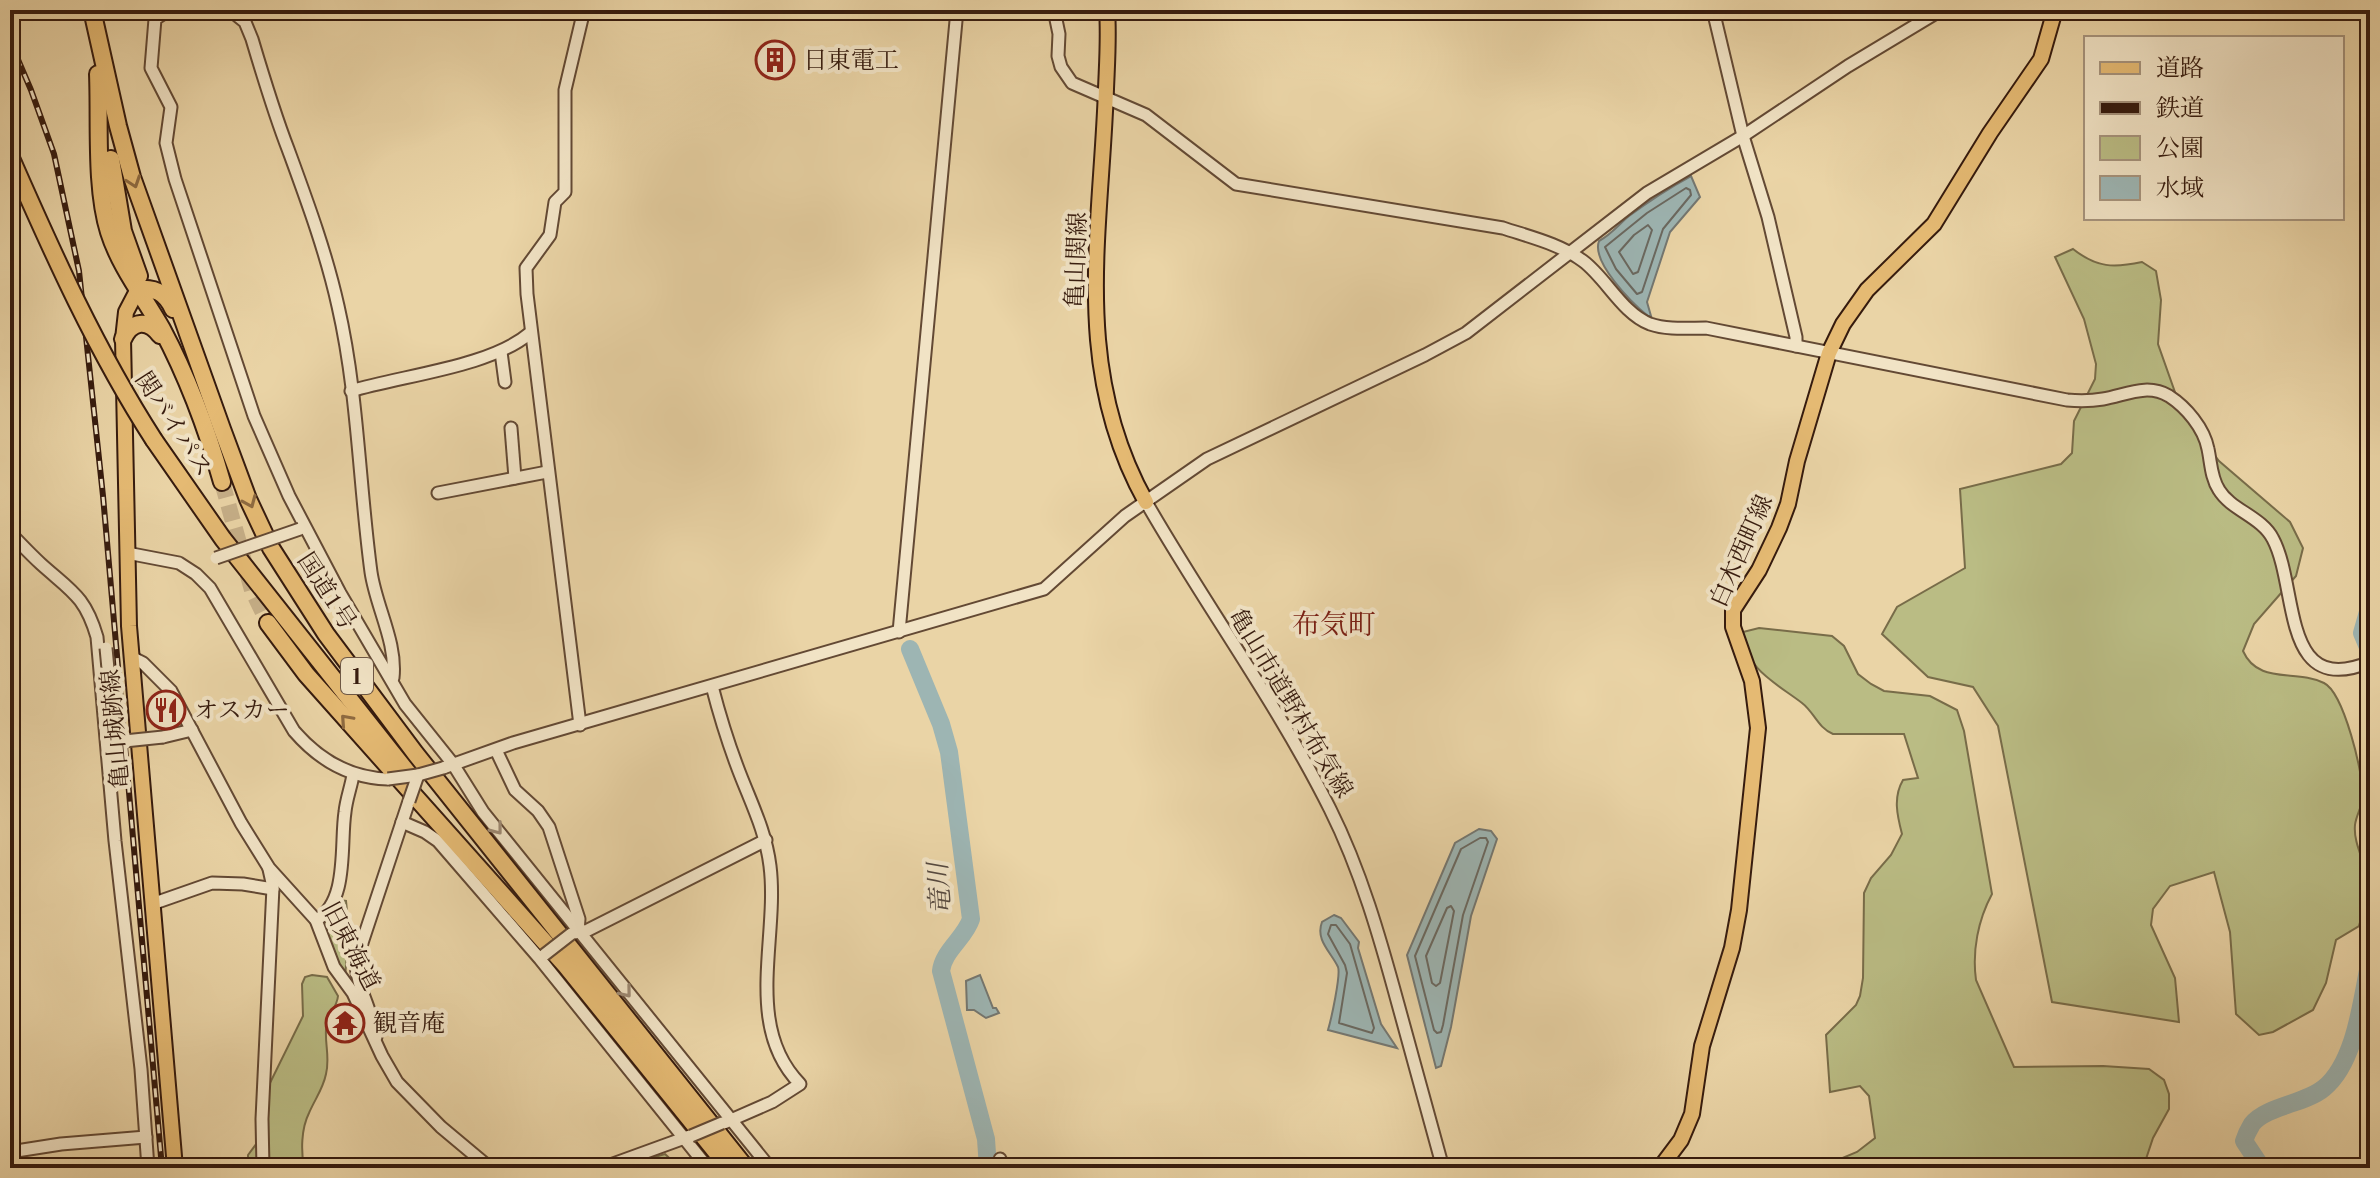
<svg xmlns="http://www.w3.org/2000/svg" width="2380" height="1178" font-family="'Old Standard TT','Noto Serif JP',serif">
  <rect width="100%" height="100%" fill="#ead4a6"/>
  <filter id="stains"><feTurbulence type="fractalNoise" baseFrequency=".0025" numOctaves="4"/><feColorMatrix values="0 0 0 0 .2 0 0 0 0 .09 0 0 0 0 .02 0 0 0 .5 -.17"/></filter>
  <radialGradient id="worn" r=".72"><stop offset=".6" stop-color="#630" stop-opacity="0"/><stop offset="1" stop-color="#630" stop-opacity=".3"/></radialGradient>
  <g fill="#babc84" stroke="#786c49" stroke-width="2">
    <path d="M2073 249C2097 268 2114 268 2142 262L2156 271 2161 300 2158 344 2182 412 2219 461 2290 522 2303 548 2296 576 2254 624 2243 651C2258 685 2296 669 2324 683 2344 693 2363 773 2363 796 2363 805 2356 815 2355 825 2353 845 2367 864 2368 884 2369 897 2362 914 2359 926L2336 940 2326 983 2313 1010 2273 1032 2259 1035 2236 1014 2230 932 2214 872 2170 886 2153 909 2151 925 2175 978 2179 1022 2052 1002 1998 726 1973 687 1928 677 1882 634 1897 607 1965 568 1960 489 2061 464 2072 453 2074 421 2095 379 2096 364 2084 319 2055 257Z"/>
    <path d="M1759 628 1832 636 1844 646 1858 674 1871 684 1884 691 1930 696 1957 710 1964 731 1992 894C1978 920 1972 951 1976 980L2014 1067 2103 1066 2149 1069 2164 1080 2169 1094V1109L2153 1138 2143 1168H1826L1828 1164 1857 1152 1875 1138 1869 1096 1860 1086 1830 1092 1826 1035 1856 1005 1860 996 1863 978 1864 893 1871 878 1891 855 1902 834C1897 815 1893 797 1903 780L1918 778 1904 734H1833C1818 728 1814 712 1802 703 1776 683 1744 669 1743 632Z"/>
    <path d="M339 900 346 901 349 932 345 977 332 954 323 924 332 914Z"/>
    <path d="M312 975 327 977 338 996C337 1008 326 1017 326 1030 325 1045 330 1058 326 1074 323 1089 315 1099 309 1113 301 1129 301 1151 304 1168H248V1155L268 1128V1087L303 1016 302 984 305 977Z"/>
    <path d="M665 1154 680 1168H616Z"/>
  </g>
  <g fill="#9db5b3" stroke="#747771" stroke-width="2">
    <path d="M1691 176 1700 197 1670 232 1647 302 1651 316H1648C1632 303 1591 262 1599 241 1612 234 1618 225 1629 216 1649 201 1669 188 1691 176Z"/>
    <path d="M1479 829 1491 831 1497 839 1471 916 1451 1027 1441 1066 1436 1068 1407 955 1455 843Z"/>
    <path d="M1334 915 1341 918 1359 942 1358 948 1381 1024 1397 1048 1328 1030C1331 1020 1341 975 1338 967 1331 952 1315 940 1322 922Z"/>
    <path d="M980 975 993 1008H996L999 1013 986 1018 974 1010H967L966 981Z"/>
  </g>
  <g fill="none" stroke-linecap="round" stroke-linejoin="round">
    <g stroke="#6a6860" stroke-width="2">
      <path d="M1686 188 1690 190 1691 195 1663 229 1642 292 1637 294 1616 269 1605 247 1647 213Z"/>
      <path d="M1648 225 1652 230 1638 272 1633 274 1619 252 1634 235Z"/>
      <path d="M1480 838H1486L1488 842 1463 915 1443 1025 1441 1032 1437 1033 1434 1030 1415 956 1461 849Z"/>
      <path d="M1451 906 1454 911 1440 983 1436 986 1432 983 1426 956 1447 908Z"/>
      <path d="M1331 925H1336L1350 944 1374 1028 1372 1033 1339 1023 1347 973 1345 965 1328 934Z"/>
    </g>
    <g stroke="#9db5b3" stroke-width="18">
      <path d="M2370 605 2362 633 2370 652"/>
      <path d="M910 649 941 724 949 752 971 919C965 938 943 951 941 971L986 1139 988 1168"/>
      <path d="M2262 1168 2244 1141C2246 1135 2249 1129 2252 1124 2266 1106 2305 1104 2324 1088 2356 1062 2362 998 2370 960"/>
    </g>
    <path stroke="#c6af88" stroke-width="16" stroke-dasharray="16 8" stroke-linecap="butt" d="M222 482 252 590 268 623"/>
    <g stroke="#634934" stroke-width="15">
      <g id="minor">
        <path d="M169 10 155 19 151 68 171 107 166 143 175 179 254 416 289 496 340 593 405 704 453 764 483 812 770 1168"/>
        <path d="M230 10 245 22 252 39C263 76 274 113 288 149 307 201 326 252 338 306 358 393 359 483 371 572 376 607 397 642 393 678"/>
        <path d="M1054 10 1059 34 1058 56 1061 67 1072 83 1146 115 1236 184 1503 228C1530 237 1560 244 1583 261 1606 278 1622 313 1650 324 1667 330 1688 328 1706 328L2067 400C2079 401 2091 401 2103 399 2126 395 2147 383 2169 396 2186 407 2204 428 2208 449 2211 463 2211 478 2219 490 2231 510 2262 517 2273 539 2299 588 2280 699 2370 662"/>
        <path d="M1713 10 1743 136 1768 217 1796 337V346"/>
        <path d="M501 352 505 382"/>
        <path d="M351 391C404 375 490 367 530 333"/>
        <path d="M511 428 515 478"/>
        <path d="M438 493 547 472"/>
        <path d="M1146 502C1205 605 1277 703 1330 809 1361 871 1380 938 1398 1004 1413 1059 1428 1113 1443 1168"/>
        <path d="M10 533C20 543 30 554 41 564 71 591 85 596 97 637L115 841 141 1069 148 1168"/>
        <path d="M127 553 179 563 196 574 210 588 294 731C319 760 349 778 388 779"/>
        <path d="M899 632 957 10"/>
        <path d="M131 657 143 663 171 691 241 823 269 868 316 920 334 967 353 993 382 1056 397 1082 441 1127 490 1168"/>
        <path d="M712 686C720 717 730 749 742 779 754 809 766 834 770 866 779 938 743 1026 800 1084L772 1102 724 1123"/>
        <path d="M580 725 527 294 526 268 550 235 555 202 565 192V90L584 10"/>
        <path d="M163 737 192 730"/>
        <path d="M496 750 515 790 538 811 549 827 579 919 578 931"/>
        <path d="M443 768 513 743 1044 589 1125 516 1207 459 1425 355 1466 333 1647 193 1743 136 1848 66 1941 10"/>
        <path d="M402 822 425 832 438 841 540 959 708 1168"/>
        <path d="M152 904 212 883 243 884 273 889"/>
        <path d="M316 920C349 902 340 844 345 812 346 800 351 787 353 775"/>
        <path d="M575 933 588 930 766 840"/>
        <path d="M376 1037C373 1011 356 987 356 961L409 801"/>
        <path d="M10 1152 61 1144 146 1137"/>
        <path d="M263 1168 262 1119 273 887 269 869"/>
        <path d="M602 1168 690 1136"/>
        <path d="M999 1168 1000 1159"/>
      </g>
    </g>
    <g stroke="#361b0e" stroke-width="18">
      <g id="major">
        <path d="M1107 10C1109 36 1107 63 1106 89 1101 234 1071 368 1146 502"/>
        <path d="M138 289 126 312 123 339 129 626 175 1168"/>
        <path d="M1660 1168 1681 1140 1692 1114 1702 1046 1732 948 1739 910 1758 728 1752 681 1733 627V610L1759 570 1779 528 1788 504 1797 461 1829 353 1843 324 1867 290 1934 224 1990 133 2041 59 2055 10"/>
      </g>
    </g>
    <g stroke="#361b0e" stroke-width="20">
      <g id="highway">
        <path d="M92 10 118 126 132 177 222 429 248 499 271 548 326 634 415 753 746 1168"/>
        <path d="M98 74C100 122 95 188 109 232 120 267 144 297 162 329 188 378 207 429 222 482"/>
        <path d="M111 159 123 231 139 276"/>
        <path d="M138 289C155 287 166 293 173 309"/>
        <path d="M123 339C132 320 148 319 160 335"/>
        <path d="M154 440 223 539 408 773"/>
        <path d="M268 623 306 674 566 966 729 1168"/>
      </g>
    </g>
    <use href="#minor" stroke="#f1e3c5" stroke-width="11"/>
    <use href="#major" stroke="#e5ba73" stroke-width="14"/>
    <use href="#highway" stroke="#e5ba73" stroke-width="16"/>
    <g stroke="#361b0e" stroke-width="6">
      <path id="rail" d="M10 41 31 90 54 154 79 271 103 496 162 1168"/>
    </g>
    <use href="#rail" stroke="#f1e3c5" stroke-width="3" stroke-dasharray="9" stroke-linecap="butt"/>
    <g stroke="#634934" stroke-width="15" stroke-linecap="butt">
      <g id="minor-bridge">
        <path d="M216 558 300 529"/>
        <path d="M106 648 115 742 163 737"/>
        <path d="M388 779 418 775 443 768"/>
        <path d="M409 801 418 775"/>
        <path d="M544 955 571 934"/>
        <path d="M691 1136 722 1123"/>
      </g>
    </g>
    <g stroke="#361b0e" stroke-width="20" stroke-linecap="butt">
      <path id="highway-bridge" d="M10 156C53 254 96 350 154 440"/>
    </g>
    <use href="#minor-bridge" stroke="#f1e3c5" stroke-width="11"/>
    <use href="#highway-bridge" stroke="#e5ba73" stroke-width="16"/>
  </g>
  <defs><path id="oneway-chevron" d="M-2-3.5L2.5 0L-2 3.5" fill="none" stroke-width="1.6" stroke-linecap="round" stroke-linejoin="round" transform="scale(2)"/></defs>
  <g stroke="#8e6a40">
    <use href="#oneway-chevron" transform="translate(134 182) rotate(71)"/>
    <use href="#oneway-chevron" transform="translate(250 502) rotate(67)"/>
    <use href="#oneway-chevron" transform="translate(346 720) rotate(-132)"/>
  </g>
  <g stroke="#9d8973">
    <use href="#oneway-chevron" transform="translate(497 829) rotate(52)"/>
    <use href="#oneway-chevron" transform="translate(626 992) rotate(51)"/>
  </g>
  <defs>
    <g id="building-ring" transform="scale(2)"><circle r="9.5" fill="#f1e3c5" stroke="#8f2418" stroke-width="1.5"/><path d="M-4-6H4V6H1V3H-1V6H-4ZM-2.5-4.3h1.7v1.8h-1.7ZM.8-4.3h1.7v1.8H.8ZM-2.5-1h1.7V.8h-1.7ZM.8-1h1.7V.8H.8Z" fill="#8f2418"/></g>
    <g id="restaurant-ring" transform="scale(2)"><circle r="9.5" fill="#f1e3c5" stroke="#8f2418" stroke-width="1.5"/><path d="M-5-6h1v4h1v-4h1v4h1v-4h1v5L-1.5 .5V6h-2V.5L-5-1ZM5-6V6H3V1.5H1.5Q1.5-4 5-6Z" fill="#8f2418"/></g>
    <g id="temple-ring" transform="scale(2)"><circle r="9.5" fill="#f1e3c5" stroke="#8f2418" stroke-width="1.5"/><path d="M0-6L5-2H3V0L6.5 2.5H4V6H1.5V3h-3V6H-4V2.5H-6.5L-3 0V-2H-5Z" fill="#8f2418"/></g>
  </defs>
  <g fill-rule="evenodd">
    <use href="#building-ring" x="775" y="60"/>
    <use href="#restaurant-ring" x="166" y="710"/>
    <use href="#temple-ring" x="345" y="1023"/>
  </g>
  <g text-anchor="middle" stroke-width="8" stroke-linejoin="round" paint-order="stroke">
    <rect fill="#f1e3c5" stroke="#6e5745" stroke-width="2" x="341" y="658" width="32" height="36" rx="6"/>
    <g font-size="22" font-weight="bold" fill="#361b0e">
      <text x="357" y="684">1</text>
    </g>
    <g font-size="24" fill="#361b0e" stroke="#f1e3c5" text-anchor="start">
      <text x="803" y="68">日東電工</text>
      <text x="194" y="718">オスカー</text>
      <text x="373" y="1031">観音庵</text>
    </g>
    <g font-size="24" fill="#361b0e" stroke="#f1e3c5">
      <text transform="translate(1076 260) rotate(-88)" y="8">亀山関線</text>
      <text transform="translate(174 424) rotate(57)" y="8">関バイパス</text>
      <text transform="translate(1741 551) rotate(-66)" y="8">白木西町線</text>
      <text transform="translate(327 591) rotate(57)" y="8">国道1号</text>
      <text transform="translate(1291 703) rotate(59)" y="8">亀山市道野村布気線</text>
      <text transform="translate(115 729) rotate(-95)" y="8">亀山城跡線</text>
      <text transform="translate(351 946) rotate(62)" y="8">旧東海道</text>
    </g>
    <g font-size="26" font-style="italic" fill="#554940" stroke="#f1e3c5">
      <text transform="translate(939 889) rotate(-94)" y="9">竜川</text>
    </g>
    <g font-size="28" fill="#7a1f14" stroke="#f1e3c5">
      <text x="1334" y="634">布気町</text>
    </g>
  </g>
  <rect width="2380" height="1178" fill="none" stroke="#ead4a6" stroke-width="40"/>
  <rect x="12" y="12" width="2356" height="1154" fill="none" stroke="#361b0e" stroke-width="4"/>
  <rect x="20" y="20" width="2340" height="1138" fill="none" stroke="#361b0e" stroke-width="2"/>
  <rect x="2084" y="36" width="260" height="184" fill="#f1e3c5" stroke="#a6937c" stroke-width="2"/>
  <rect x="2100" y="62" width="40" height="12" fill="#e5ba73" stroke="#a6937c" stroke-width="2"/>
  <text x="2156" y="76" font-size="24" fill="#361b0e">道路</text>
  <rect x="2100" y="102" width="40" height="12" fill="#361b0e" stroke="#a6937c" stroke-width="2"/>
  <text x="2156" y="116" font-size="24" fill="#361b0e">鉄道</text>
  <rect x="2100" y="136" width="40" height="24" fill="#babc84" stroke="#a6937c" stroke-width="2"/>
  <text x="2156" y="156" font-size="24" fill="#361b0e">公園</text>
  <rect x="2100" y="176" width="40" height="24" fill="#9db5b3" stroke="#a6937c" stroke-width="2"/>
  <text x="2156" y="196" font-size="24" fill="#361b0e">水域</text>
  <rect width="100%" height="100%" filter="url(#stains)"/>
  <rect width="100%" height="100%" fill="url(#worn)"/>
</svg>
